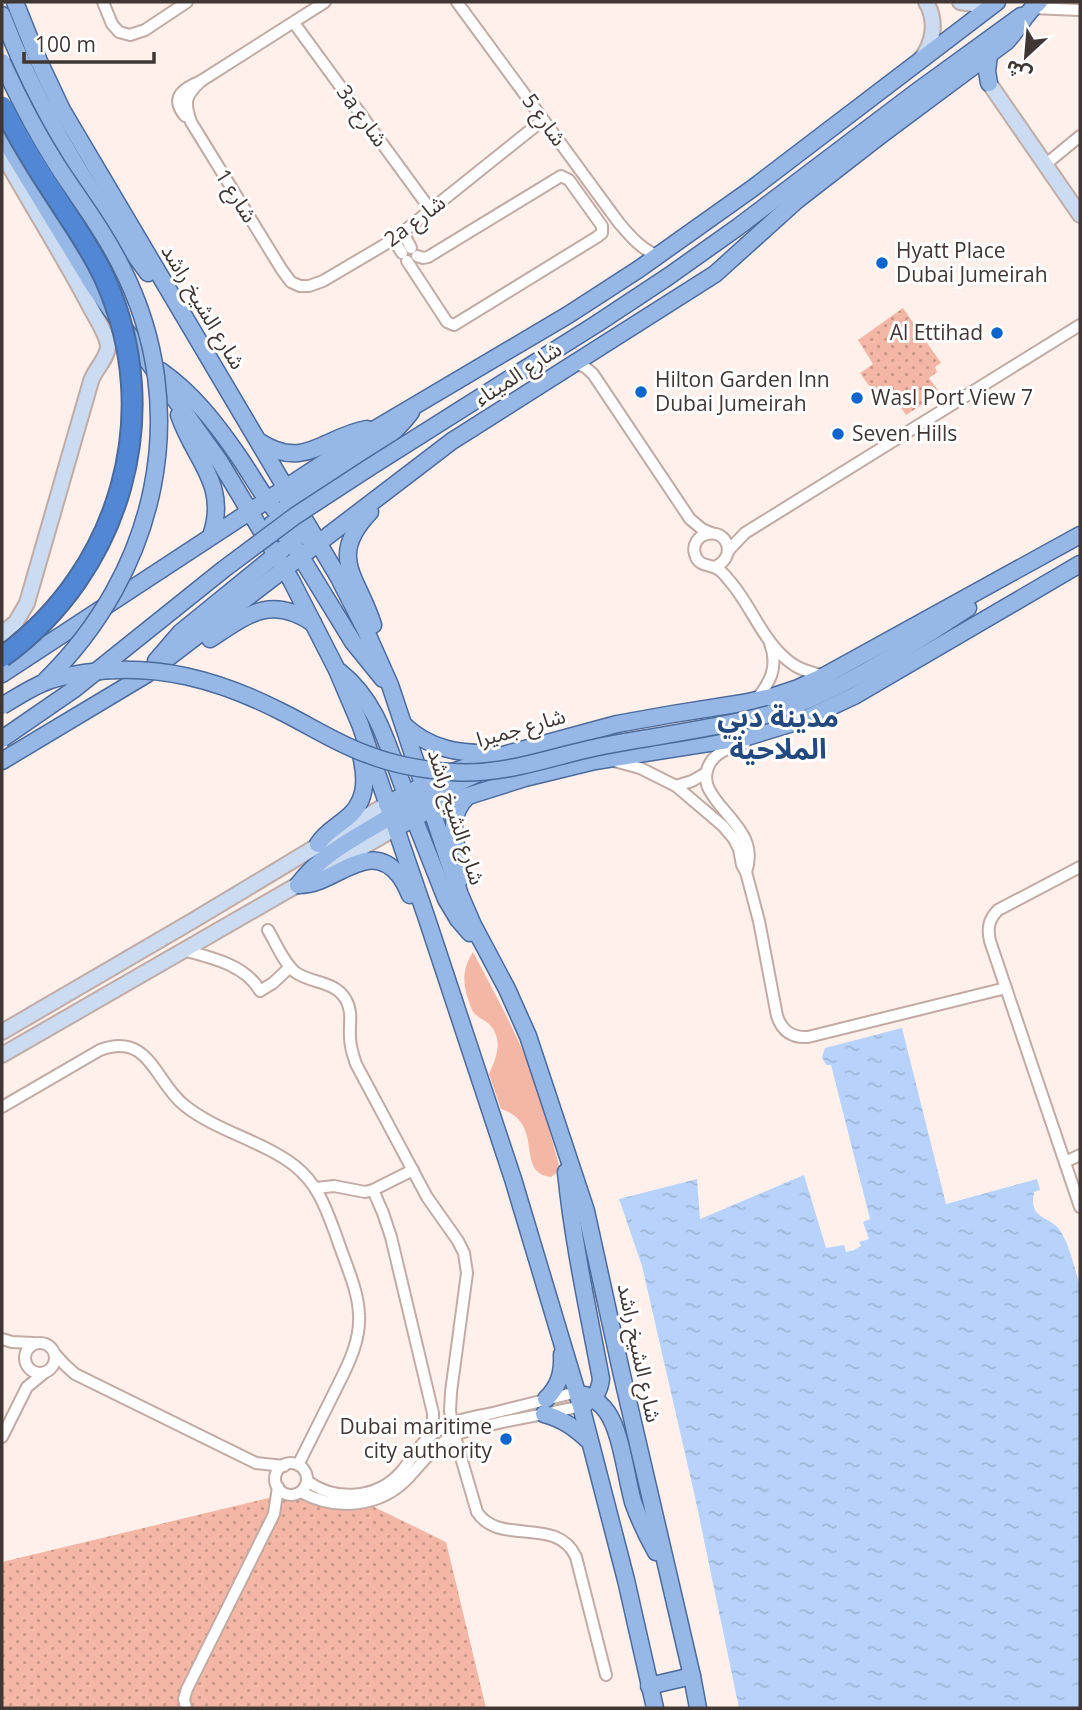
<svg xmlns="http://www.w3.org/2000/svg" width="1082" height="1710" font-family="'Open Sans','Noto Sans Arabic',sans-serif">
  <defs>
    <pattern id="grass-dots" width="8" height="8" patternUnits="userSpaceOnUse" patternTransform="scale(1.75)"><rect width="8" height="8" fill="#f5b7a5"/><path d="M2 2h.1M6 6h.1" fill="none" stroke="#c89687" stroke-width="1.8" stroke-linecap="round"/></pattern>
    <pattern id="water-ripples" width="26" height="14" patternUnits="userSpaceOnUse" patternTransform="scale(1.75)"><rect width="26" height="14" fill="#b7d3fb"/><path d="M2 4q2-2 4 0t4 0M15 11q2-2 4 0t4 0" fill="none" stroke="#9eb6d8"/></pattern>
  </defs>
  <rect width="100%" height="100%" fill="#fff0ec"/>
  <g fill="url(#grass-dots)">
    <path d="M903 308 941 363 935 367 937 372 929 378 940 393 906 415 886 385 874 393 860 373 873 364 858 340Z"/>
    <path d="M327 1484 446 1542 486 1708H2V1562Z"/>
  </g>
  <path fill="#f5b7a5" d="M473 952C492 988 511 1023 527 1060 540 1094 549 1130 559 1165V1171L551 1177C514 1173 546 1123 501 1109L489 1074C497 1057 504 1038 488 1023 484 1020 479 1018 475 1014 471 1010 470 1004 468 999 462 981 463 968 473 952Z"/>
  <path fill="url(#water-ripples)" d="M902 1028 946 1204 1037 1179 1040 1190 1034 1192C1029 1220 1046 1214 1059 1229 1069 1242 1075 1270 1080 1286V1708H739L695 1497 642 1266 619 1199 697 1179 700 1219 804 1175 826 1248 844 1245 846 1252 854 1250 861 1246 859 1242 869 1239 863 1222 870 1219 831 1065H826L822 1057 825 1048Z"/>
  <g fill="none" stroke-linecap="round" stroke-linejoin="round">
    <g stroke="#c2aba5" stroke-width="14">
      <g id="street">
        <path d="M103 2 112 24 119 32 130 35 145 30 187 2"/>
        <path d="M457 2 619 223C631 237 641 249 658 256"/>
        <path d="M1031 8 1080 10"/>
        <path d="M294 23 430 209"/>
        <path d="M201 81C185 96 184 102 191 122L282 270 291 282 300 286H309L323 281 384 245 403 232 543 120"/>
        <path d="M185 116C169 97 184 88 201 81L325 2"/>
        <path d="M1046 164 1080 136"/>
        <path d="M403 232 411 248"/>
        <path d="M393 239 402 253"/>
        <path d="M407 261 447 322 454 325 597 237 602 233V226L569 180 561 176 428 257 423 258 417 256"/>
        <path d="M575 363 585 367 593 374 690 519 702 529 711 533"/>
        <path d="M728 551 745 533 1080 325"/>
        <path d="M714 567C737 559 729 529 707 534 698 536 692 545 695 554 698 566 707 564 716 568 720 570 725 575 728 579 752 605 763 645 794 665 803 671 814 673 824 676"/>
        <path d="M755 701C770 683 779 667 770 643"/>
        <path d="M745 743C737 746 727 748 720 753 707 761 702 778 710 791 724 817 759 835 746 872"/>
        <path d="M614 761 640 768 676 786 723 826 734 839 739 849 742 865 746 872 759 921 777 1016C782 1031 792 1038 808 1037L1006 988"/>
        <path d="M676 786 692 781 706 773"/>
        <path d="M1080 867 998 910C989 919 987 928 990 941L1080 1207"/>
        <path d="M268 930C276 943 283 962 295 972 311 984 335 980 346 1000 353 1012 349 1024 350 1037 350 1047 353 1055 356 1064L427 1197 458 1241 464 1253 467 1273 451 1392 450 1411 453 1430 477 1512C500 1547 557 1515 576 1557L606 1675"/>
        <path d="M183 950C210 957 246 965 260 991L273 983 290 967"/>
        <path d="M2 1107 100 1050C149 1031 155 1082 184 1105 216 1131 263 1141 295 1166 319 1185 327 1211 337 1238 345 1263 358 1289 359 1314 361 1345 344 1372 331 1399 320 1421 309 1443 298 1465"/>
        <path d="M1065 1162 1080 1155"/>
        <path d="M316 1188 334 1186 365 1192 373 1190 413 1170"/>
        <path d="M373 1190 383 1213 391 1237 433 1413V1433"/>
        <path d="M2 1339 12 1342 34 1343"/>
        <circle cx="40" cy="1358" r="15"/>
        <path d="M56 1355 65 1365 75 1374 256 1463 284 1466"/>
        <path d="M2 1437 27 1387 44 1373"/>
        <circle cx="291" cy="1479" r="16"/>
        <path d="M307 1481C336 1502 377 1499 401 1472 417 1453 421 1438 446 1426 460 1419 477 1416 493 1413 521 1406 549 1399 577 1392"/>
        <path d="M301 1492C336 1511 380 1508 409 1477 424 1461 435 1444 456 1435 471 1428 487 1426 502 1422 529 1417 555 1412 581 1406"/>
        <path d="M186 1708 184 1699 187 1689 274 1514 278 1487"/>
      </g>
    </g>
    <g stroke="#c2aba5" stroke-width="18">
      <g id="secondary">
        <path d="M960 2 980 5 995 2"/>
        <path d="M921 59C934 42 937 20 926 2"/>
        <path d="M989 83 1080 215"/>
        <path d="M2 153C30 203 61 252 88 303 94 315 108 335 108 347 107 359 95 369 91 381L27 603 16 622 2 634"/>
        <path d="M2 1032 194 920 387 804"/>
        <path d="M2 1055 396 828"/>
      </g>
    </g>
    <g stroke="#4b6b9d" stroke-width="19">
      <g id="primary">
        <path d="M15 2 37 57 62 110 339 578 366 631 390 685 460 895 473 925 507 989 528 1036 586 1211 622 1375 692 1676 698 1708"/>
        <path d="M2 15C37 108 89 193 148 273"/>
        <path d="M989 83 987 71 989 55"/>
        <path d="M2 135 94 286 220 462 291 580 337 670 360 724 426 916 513 1179 581 1406 626 1580 655 1708"/>
        <path d="M598 323 669 276 738 227 915 93 1021 16"/>
        <path d="M161 371C192 393 215 422 237 454 263 491 273 522 318 543"/>
        <path d="M179 415C194 460 229 484 211 536"/>
        <path d="M260 442C305 471 325 436 367 429"/>
        <path d="M287 505C327 473 380 454 411 412"/>
        <path d="M370 512C326 558 359 578 373 625"/>
        <path d="M272 524 287 537 296 549 353 642 383 679"/>
        <path d="M210 639C246 616 270 594 313 623"/>
        <path d="M156 661 181 632 283 549"/>
        <path d="M340 672C379 703 388 749 406 794L413 802"/>
        <path d="M2 674 377 428 568 315 639 269 753 188 997 2"/>
        <path d="M770 714C842 691 905 649 968 608"/>
        <path d="M404 725C429 749 459 754 493 753"/>
        <path d="M2 761 147 674 452 441 715 274 796 201 881 135 1006 42C1019 29 1025 13 1039 2"/>
        <path d="M419 801 481 772"/>
        <path d="M387 804 444 775 492 758 617 724 673 714 743 703 771 697 798 688 824 676 1080 535"/>
        <path d="M387 804 404 807 414 818 446 899 458 919 470 933"/>
        <path d="M396 828 431 809 449 802 525 778 595 761 747 737 803 720 854 696 1080 564"/>
        <path d="M318 844C325 833 333 829 343 821 367 804 367 781 361 755"/>
        <path d="M461 878C461 848 441 822 468 796"/>
        <path d="M298 885C323 851 364 834 399 811"/>
        <path d="M298 885C305 885 312 884 319 881 346 871 374 844 399 875 404 881 407 888 410 895"/>
        <path d="M566 1172C573 1242 588 1310 601 1379 599 1394 594 1399 581 1406"/>
        <path d="M585 1395C594 1399 602 1404 607 1412 621 1431 626 1477 633 1502 639 1519 647 1536 656 1552"/>
        <path d="M546 1399C559 1386 563 1373 562 1354"/>
        <path d="M544 1414C563 1419 575 1428 589 1441"/>
        <path d="M649 1686 692 1676"/>
      </g>
    </g>
    <use href="#street" stroke="#fff" stroke-width="10"/>
    <use href="#secondary" stroke="#cbdbf2" stroke-width="14"/>
    <use href="#primary" stroke="#97b7e6" stroke-width="16"/>
    <g stroke="#4b6b9d" stroke-width="19" stroke-linecap="butt">
      <g id="primary-bridge">
        <path d="M2 62C18 97 36 132 57 165 79 199 104 231 122 268 194 410 157 572 45 681"/>
        <path d="M2 706C15 698 29 689 43 683 56 677 71 675 84 673 156 662 220 680 284 713 312 727 339 745 369 755 395 765 424 770 452 772 506 776 551 756 603 746 658 735 715 729 770 714"/>
        <path d="M2 739 73 690 224 569 295 516 370 467 598 323"/>
      </g>
    </g>
    <g stroke="#4b6b9d" stroke-width="23" stroke-linecap="butt">
      <path id="highway-bridge" d="M2 106C18 137 36 167 56 197 73 224 92 250 105 279 166 414 121 571 2 657"/>
    </g>
    <use href="#primary-bridge" stroke="#97b7e6" stroke-width="16"/>
    <use href="#highway-bridge" stroke="#5187d5" stroke-width="19"/>
  </g>
  <g fill="#0f65ce" stroke="#fff" stroke-width="2.5">
    <circle cx="882" cy="263" r="7"/>
    <circle cx="997" cy="333" r="7"/>
    <circle cx="641" cy="392" r="7"/>
    <circle cx="857" cy="398" r="7"/>
    <circle cx="838" cy="434" r="7"/>
    <circle cx="506" cy="1439" r="7"/>
  </g>
  <g text-anchor="middle" stroke-width="6" stroke-linejoin="round" paint-order="stroke">
    <g font-size="21" fill="#403734" stroke="#fff">
      <text transform="translate(362 116) rotate(54)" y="7">3a شارع</text>
      <text transform="translate(544 120) rotate(54)" y="7">شارع 5</text>
      <text transform="translate(236 196) rotate(58)" y="7">شارع 1</text>
      <text transform="translate(415 221) rotate(-37)" y="7">2a شارع</text>
      <text transform="translate(203 307) rotate(59)" y="7">شارع الشيخ راشد</text>
      <text transform="translate(518 374) rotate(-33)" y="7">شارع الميناء</text>
      <text transform="translate(521 728) rotate(-16)" y="7">شارع جميرا</text>
      <text transform="translate(456 817) rotate(72)" y="7">شارع الشيخ راشد</text>
      <text transform="translate(639 1353) rotate(78)" y="7">شارع الشيخ راشد</text>
    </g>
    <g font-size="21" fill="#403734" stroke="#fff" text-anchor="start">
      <text x="896" y="258">Hyatt Place<tspan x="896" dy="24">Dubai Jumeirah</tspan></text>
      <text x="983" y="340" text-anchor="end">Al Ettihad</text>
      <text x="655" y="387">Hilton Garden Inn<tspan x="655" dy="24">Dubai Jumeirah</tspan></text>
      <text x="871" y="405">Wasl Port View 7</text>
      <text x="852" y="441">Seven Hills</text>
      <text x="492" y="1434" text-anchor="end">Dubai maritime<tspan x="492" dy="24">city authority</tspan></text>
    </g>
    <g font-size="28" font-weight="bold" fill="#23497e" stroke="#fff">
      <text x="778" y="727">مدينة دبي<tspan x="778" dy="32">الملاحية</tspan></text>
    </g>
  </g>
  <rect width="1082" height="1710" fill="none" stroke="#403734" stroke-width="7"/>
  <g transform="translate(1026 56) rotate(206)" stroke="#ffffff" stroke-width="5" paint-order="stroke">
  <path d="M0-5L12 26L0 18L-12 26Z" fill="#403734"/>
  <text y="-10" font-size="19" font-weight="bold" text-anchor="middle" fill="#403734">ش</text>
  </g>
  <path d="M24 52v10h130v-10" fill="none" stroke="#403734" stroke-width="3.5"/>
  <text x="35" y="52" font-size="21" fill="#403734" stroke="#ffffff" stroke-width="5" paint-order="stroke">100 m</text>
</svg>
